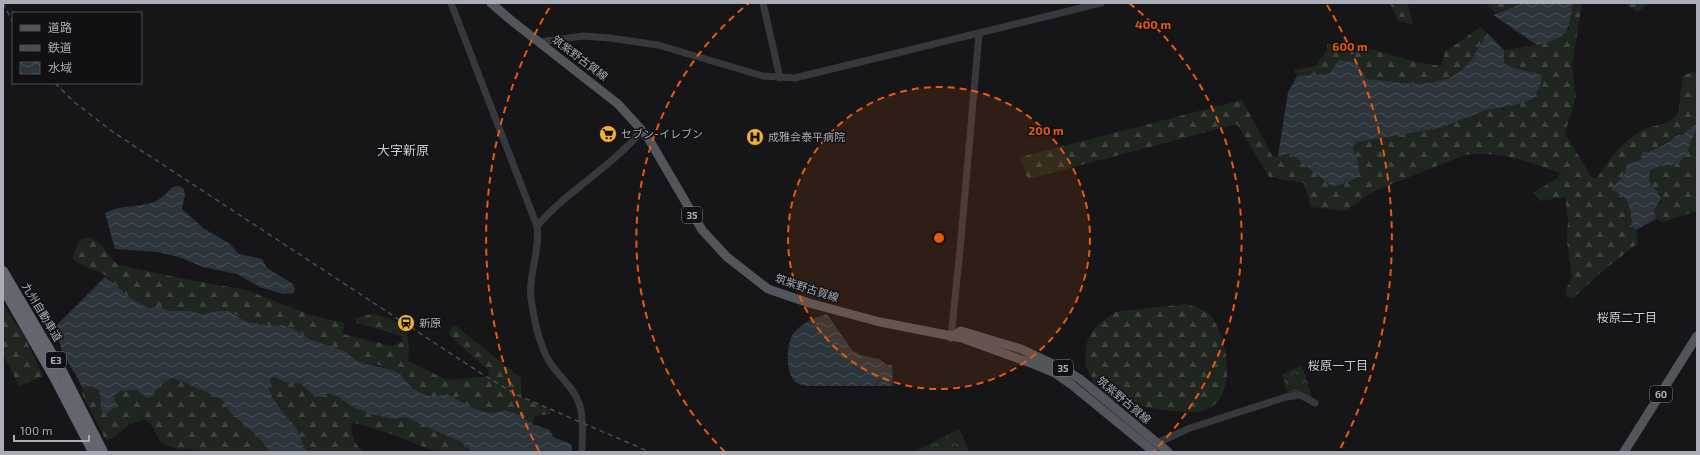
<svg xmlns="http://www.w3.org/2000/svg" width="1700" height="455" font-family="'Exo 2','Noto Sans JP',sans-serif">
  <defs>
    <pattern id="forest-firs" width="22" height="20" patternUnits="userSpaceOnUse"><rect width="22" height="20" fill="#1e261f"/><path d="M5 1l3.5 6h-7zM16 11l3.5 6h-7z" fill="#3c433d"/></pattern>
    <pattern id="park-crowns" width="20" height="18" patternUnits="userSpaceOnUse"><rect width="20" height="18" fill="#1e261f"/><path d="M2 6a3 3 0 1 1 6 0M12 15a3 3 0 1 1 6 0" fill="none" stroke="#3c433d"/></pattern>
    <pattern id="water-waves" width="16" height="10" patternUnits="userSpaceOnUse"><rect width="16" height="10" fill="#2c353c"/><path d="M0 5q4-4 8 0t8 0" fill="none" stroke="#485056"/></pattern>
  </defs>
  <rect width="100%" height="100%" fill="#161618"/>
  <g fill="url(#forest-firs)">
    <path d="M1390 3H1407L1411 16 1412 24 1398 21Z"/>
    <path d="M1488 3H1523L1496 13 1486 4Z"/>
    <path d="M1573 3H1582L1572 66 1576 96 1565 133 1592 178 1598 177C1608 160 1625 139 1643 130 1653 125 1674 124 1678 112 1680 105 1681 85 1683 76L1693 71 1697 75V211L1663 222 1656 219 1654 211 1661 202V195L1650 184 1648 177 1654 168 1676 164 1685 155 1696 126C1690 129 1683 135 1677 135 1671 142 1656 149 1648 152L1645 151 1640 160 1633 162 1625 170 1619 192C1629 203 1631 212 1632 227L1636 230 1638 243 1600 273 1573 298 1566 297V289L1572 278 1567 241 1568 219 1565 197 1540 201 1534 192 1558 178 1560 173C1531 162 1497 150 1465 155L1374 191 1345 211 1311 207 1304 183 1269 177 1237 124 1028 179 1020 157 1242 100 1273 157 1287 154 1294 156 1331 186 1359 169 1353 146 1358 142 1440 128 1486 110 1520 104 1542 75 1514 68 1504 63V50L1537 45 1569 29Z"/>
    <path d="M1624 3H1649L1638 12Z"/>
    <path d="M1480 27 1487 33C1480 44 1474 58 1465 67 1441 92 1398 82 1367 79L1356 63 1329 74 1297 76 1294 70 1316 66 1327 49V44L1351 43 1416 62 1441 66 1445 52Z"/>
    <path d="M89 237 101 244 110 257 118 265 185 279 246 290 308 314 344 323 343 334 392 346 402 342V336L357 323 355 319C362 316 370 313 377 315 386 316 403 324 406 332 410 341 409 352 408 361L447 380 476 377H488L489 371 449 335 451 328 455 325 521 378V397L550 410 551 414 535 416 532 424 519 415 505 410 499 413 485 412 467 406 454 398 432 397 420 393 412 388 400 374 379 365 359 362 311 340 294 329 281 325 271 326 247 322 237 315 217 311 202 316 192 311H169L158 306 149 308 126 296 121 289 117 288C109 270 87 271 73 259V255L80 240Z"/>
    <path d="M3 304 24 336 43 376 19 386 3 354Z"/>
    <path d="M1186 304C1194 306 1205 310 1211 316 1227 337 1238 392 1210 408 1190 419 1133 404 1110 400L1099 394 1085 364 1086 346 1089 337 1094 329 1104 320 1115 312Z"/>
    <path d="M275 377 284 382 301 384 315 397 329 394 375 415 394 419 405 417 461 442 471 451 478 452H437L388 433 355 423 351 426C352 436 355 447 365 452H307C302 445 301 436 297 429 290 420 254 383 275 377Z"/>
    <path d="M173 378 222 399 231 413 260 439 270 452H204C191 447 172 452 161 442 154 434 154 425 145 419L130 424 113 438 106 440 83 397 82 387 92 386 99 390 100 402C110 398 125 385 137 390 140 391 144 395 148 398L154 395C157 386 164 382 173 378Z"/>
  </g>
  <g fill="url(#park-crowns)">
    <path d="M1302 366 1312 397 1310 398 1287 393 1282 374Z"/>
    <path d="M959 429 970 452H914Z"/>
  </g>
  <g fill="url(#water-waves)">
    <path d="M1523 3H1573C1568 34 1569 37 1537 45L1493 15Z"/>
    <path d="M1487 33 1504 50V63L1514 68 1542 75 1540 87 1533 98 1520 104 1486 110 1440 128 1358 142 1353 146C1354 154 1359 161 1359 169 1359 182 1340 185 1331 186L1294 156 1287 154 1278 156 1288 92 1297 76 1329 74 1339 60 1356 62 1367 79C1398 82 1441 92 1465 67 1474 58 1480 44 1487 33Z"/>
    <path d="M1695 125 1697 126C1693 135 1686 162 1676 164 1668 167 1659 164 1651 170 1644 188 1658 185 1661 199L1654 211 1656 219 1636 230 1632 227C1631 210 1629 195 1611 190L1624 175 1627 164 1640 160 1645 151 1648 152C1657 149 1671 142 1677 135H1682Z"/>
    <path d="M179 186 184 189 185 195 182 209 203 228 230 244 239 254 262 259 267 268 293 284 295 290 293 293 283 294 260 287 237 274 203 267 179 257 158 252 115 249 105 213C122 204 139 208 154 202 162 199 167 192 173 187Z"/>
    <path d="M105 277 115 284 117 288 121 289 126 296 149 308 158 306 169 311H192L202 315 217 311H228L247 322 271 326 281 325 294 329 311 340 344 351 359 362 392 370 400 374 412 388 420 393 432 397 447 394C464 403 485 419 505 410L519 415 532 424 550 430 553 437 571 444 572 450 571 452 471 451 461 442 405 417 394 419 375 415 355 408 336 396 329 394 315 397 301 384 284 382 275 377C254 383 290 420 297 429 301 436 302 445 307 452H270L260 439 231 413 222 399 173 378C164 382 157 386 154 395L148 398 136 390 120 391 114 396 115 407 106 414 102 413 99 390 92 386 82 387C70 361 59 356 57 325Z"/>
    <path d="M827 314 852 350 860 355 879 359 887 365H892L893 386H806C804 385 800 385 797 383 785 376 786 344 793 334 802 322 814 318 827 314Z"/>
  </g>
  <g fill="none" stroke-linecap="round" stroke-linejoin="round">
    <g stroke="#37383d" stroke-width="7">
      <path d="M451 3 537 226C541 252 526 278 532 305 535 323 539 344 549 361 558 376 575 388 580 406 584 420 582 438 582 452"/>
      <path d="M763 3 780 78"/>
      <path d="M539 42 583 36 610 38 658 45 763 76 795 78 1101 3"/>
      <path d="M537 226C568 190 612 167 642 130"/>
      <path d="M951 337 960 250 979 34"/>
      <path d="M1157 443 1190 428 1286 397 1300 395 1315 403"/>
    </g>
    <g stroke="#53555c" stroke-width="9">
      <path d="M491 3 512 21 618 104 647 136 702 230 727 257 768 289 809 303 880 322 962 338 1036 365 1055 373 1072 385 1154 452"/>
      <path d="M951 337 961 331 1021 349 1064 369 1080 379 1168 452"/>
      <path d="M1624 452 1697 336"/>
    </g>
    <g stroke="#63666e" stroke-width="10">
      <path d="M3 271 62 371 103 452"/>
      <path d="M3 288 53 375 93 452"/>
    </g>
    <g stroke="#4a4c52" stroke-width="1.5" stroke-dasharray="5 4" stroke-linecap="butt">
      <path d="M3 3 13 23"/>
      <path d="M55 83 73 101 113 132 479 372 515 394 650 452"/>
    </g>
  </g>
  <circle cx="939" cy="238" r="151" fill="#e8590c" fill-opacity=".12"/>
  <g fill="none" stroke="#e8590c" stroke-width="2" stroke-dasharray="7 5">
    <circle cx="939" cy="238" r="151"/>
    <path d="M725 452A302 302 0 0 1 749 3M1129 3A302 302 0 0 1 1153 452"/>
    <path d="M539 451A453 453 0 0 1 551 5M1327 5A453 453 0 0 1 1339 451"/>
  </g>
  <defs>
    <g id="supermarket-disc" transform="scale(0.9)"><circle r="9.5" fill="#f2b134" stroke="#111113"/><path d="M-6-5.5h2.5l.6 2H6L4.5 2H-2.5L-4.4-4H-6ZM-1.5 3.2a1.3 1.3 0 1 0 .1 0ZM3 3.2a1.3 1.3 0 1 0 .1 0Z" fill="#111"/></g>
    <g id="hospital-disc" transform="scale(0.9)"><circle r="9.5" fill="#f2b134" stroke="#111113"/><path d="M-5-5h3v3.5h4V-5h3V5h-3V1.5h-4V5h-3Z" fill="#111"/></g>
    <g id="station-disc" transform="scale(0.9)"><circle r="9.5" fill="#f2b134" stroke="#111113"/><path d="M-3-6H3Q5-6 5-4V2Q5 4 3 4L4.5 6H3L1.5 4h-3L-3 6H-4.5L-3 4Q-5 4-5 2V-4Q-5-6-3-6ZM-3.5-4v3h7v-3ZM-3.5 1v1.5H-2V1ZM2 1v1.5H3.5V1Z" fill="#111"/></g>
  </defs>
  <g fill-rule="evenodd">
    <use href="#supermarket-disc" x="608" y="134"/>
    <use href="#hospital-disc" x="755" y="137"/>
    <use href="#station-disc" x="406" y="323"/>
  </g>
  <g text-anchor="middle" stroke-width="3" stroke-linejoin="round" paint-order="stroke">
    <g fill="#111113" stroke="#7b7e86" stroke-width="1">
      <rect x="682" y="207" width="20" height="16" rx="3"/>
      <rect x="46" y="352" width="20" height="16" rx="3"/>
      <rect x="1053" y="360" width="20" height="16" rx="3"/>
      <rect x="1650" y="386" width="22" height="16" rx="3"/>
    </g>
    <g font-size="10" font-weight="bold" fill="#a8adb8">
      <text x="692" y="219">35</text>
      <text x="56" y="364">E3</text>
      <text x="1063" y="372">35</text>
      <text x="1661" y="398">60</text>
    </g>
    <g font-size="11" fill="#a8adb8" stroke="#111113">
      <text transform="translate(580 58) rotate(37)" y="4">筑紫野古賀線</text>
      <text transform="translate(807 288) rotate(18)" y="4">筑紫野古賀線</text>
      <text transform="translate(42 312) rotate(59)" y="4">九州自動車道</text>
      <text transform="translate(1124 400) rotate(40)" y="4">筑紫野古賀線</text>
    </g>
    <g font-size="11" fill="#a8adb8" stroke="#111113" text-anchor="start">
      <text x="621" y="138">セブン-イレブン</text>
      <text x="768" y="141">成雅会泰平病院</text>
      <text x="419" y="327">新原</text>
    </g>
    <g font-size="12" fill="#c9ccd4" stroke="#111113">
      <text x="1627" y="322">桜原二丁目</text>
      <text x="1338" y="370">桜原一丁目</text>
    </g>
    <g font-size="13" fill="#c9ccd4" stroke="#111113">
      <text x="403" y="155">大字新原</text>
    </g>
  </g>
  <circle cx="939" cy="238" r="6" fill="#e8590c" stroke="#111113" stroke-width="2"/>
  <g font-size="12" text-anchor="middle" font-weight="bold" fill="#e8590c" stroke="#111113" stroke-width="3" stroke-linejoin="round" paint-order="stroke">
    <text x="1153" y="29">400 m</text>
    <text x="1350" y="51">600 m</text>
    <text x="1046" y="135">200 m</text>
  </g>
  <rect width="1700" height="455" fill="none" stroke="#a8adb8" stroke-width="8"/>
  <rect x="12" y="12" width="130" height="72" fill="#111113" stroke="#4d4f55"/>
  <rect x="20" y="25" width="20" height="6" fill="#53555c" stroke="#4d4f55"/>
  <text x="48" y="32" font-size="12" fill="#a8adb8">道路</text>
  <rect x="20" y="45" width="20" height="6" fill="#4a4c52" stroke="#4d4f55"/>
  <text x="48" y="52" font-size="12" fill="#a8adb8">鉄道</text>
  <rect x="20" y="62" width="20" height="12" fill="url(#water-waves)" stroke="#4d4f55"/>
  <text x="48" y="72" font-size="12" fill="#a8adb8">水域</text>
  <path d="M14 435v6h75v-6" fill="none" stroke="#a8adb8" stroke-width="2"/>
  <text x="20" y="435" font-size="12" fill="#a8adb8" stroke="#111113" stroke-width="3" paint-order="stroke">100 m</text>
</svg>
